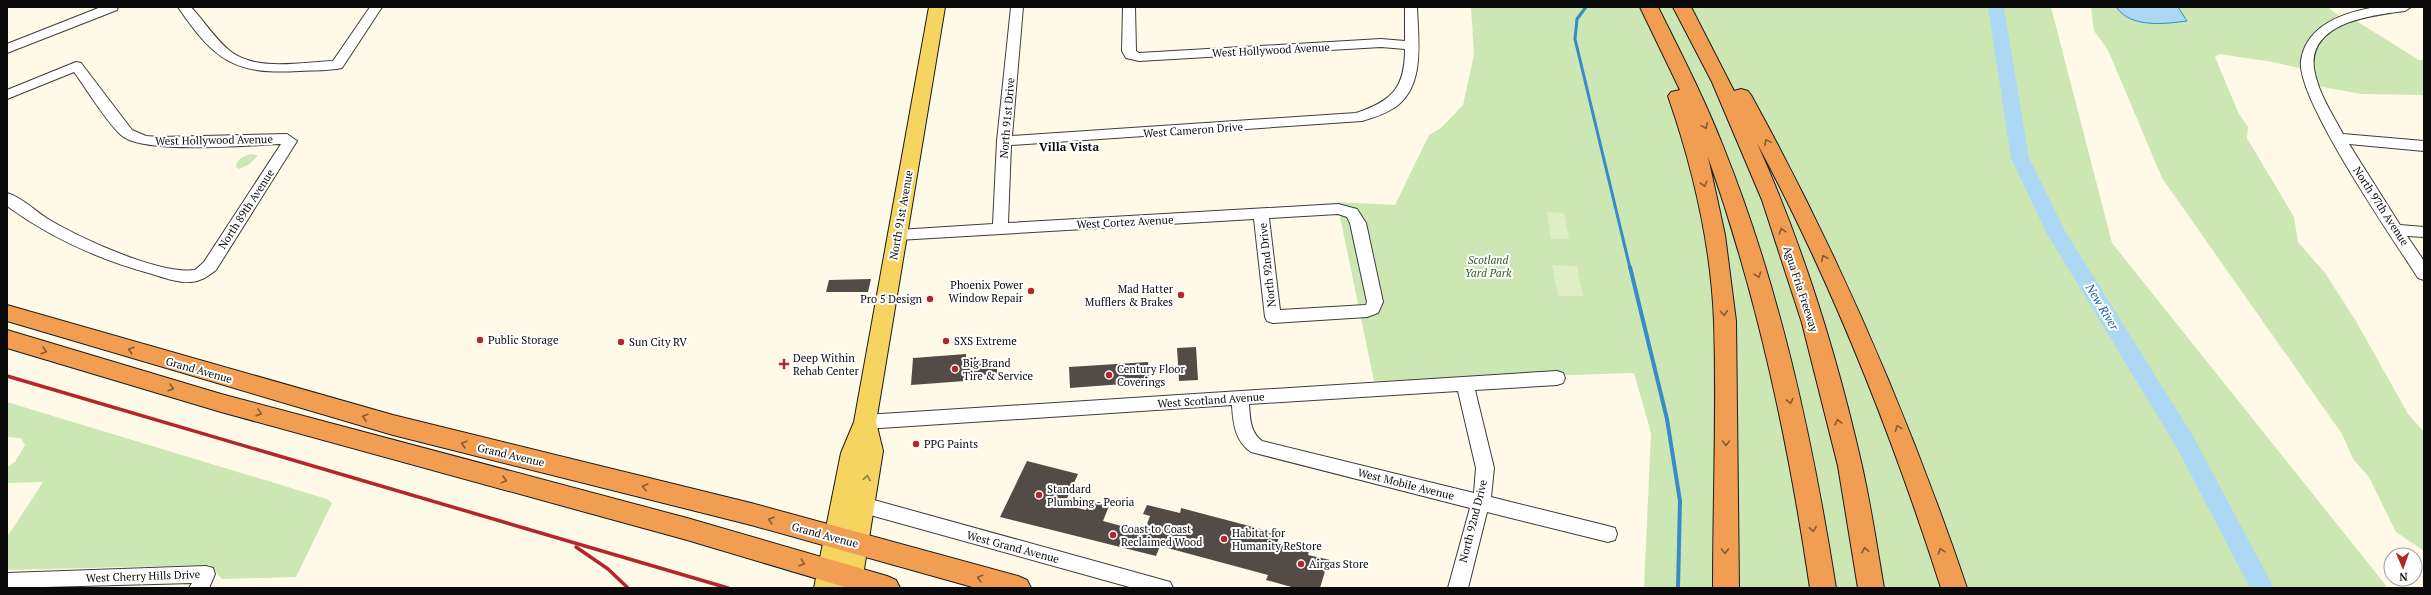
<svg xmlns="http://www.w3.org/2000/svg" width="2431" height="595" font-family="'PT Serif',serif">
  <rect width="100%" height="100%" fill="#fffae7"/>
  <g fill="#cce7b3">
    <path d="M1471 7H2051L2112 243 2388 588H1644L1651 433 1634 373 1374 381 1337 202 1395 205 1429 135 1441 128 1463 105 1474 55Z"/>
    <path d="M2091 7H2328L2344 20 2350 17 2419 60H2424V95L2361 94 2312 85 2307 70 2273 62 2219 54 2215 57 2238 112 2248 127 2247 138 2294 217 2298 242 2325 273 2356 321 2408 414 2424 432V551L2396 532 2369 477 2353 459 2342 434 2162 178 2108 50 2094 31Z"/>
    <path d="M251 154 258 155 250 164 239 169 236 167C236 159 244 156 251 154Z"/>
    <path d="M7 402 327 499 332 503 296 577 222 579 210 565 7 570V537L43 482 7 483V467L15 462 25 445 21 438 7 437Z"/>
  </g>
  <g fill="#dfeec4">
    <path d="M1547 212 1564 213 1569 239H1551Z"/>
    <path d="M1552 265 1577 266 1583 296H1558Z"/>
  </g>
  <path fill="#add8f4" stroke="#368bc9" d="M2118 7H2178L2187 21C2165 24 2131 28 2117 8Z"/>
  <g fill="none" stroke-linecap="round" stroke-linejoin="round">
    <path stroke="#368bc9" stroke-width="3" d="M1586 7 1577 19 1575 39 1630 268"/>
    <path stroke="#368bc9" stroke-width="4" d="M1630 267 1667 419 1680 501 1678 588"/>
    <path fill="#add8f4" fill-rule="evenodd" d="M1988 7H2004L2029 158 2065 231 2193 436 2274 588H2250L2177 448 2046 232 2011 158Z"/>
  </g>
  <g fill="#524b46">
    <path d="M871 279 868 292H826L829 280Z"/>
    <path d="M1196 347 1198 380 1179 381 1177 348Z"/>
    <path d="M966 354V358L976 357V364L997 362V374L965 376V381L911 385 913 358Z"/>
    <path d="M1148 362 1149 382 1070 388 1069 367Z"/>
    <path d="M1027 461 1078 474 1064 505 1086 510 1090 501 1109 506 1103 521 1144 532 1150 516 1143 514 1147 505 1180 513 1181 508 1280 534 1277 543 1309 551 1308 555 1330 560 1328 568H1326L1320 588H1295L1266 580 1268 575 1160 546 1156 556 1000 517Z"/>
  </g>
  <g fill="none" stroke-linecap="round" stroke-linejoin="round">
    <g stroke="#3d3d3d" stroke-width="2">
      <g id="minor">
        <path d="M101 7H118L117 10 7 53V44Z"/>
        <path d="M178 7H191C204 21 215 39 230 51 257 72 302 62 333 61L370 7H382L342 68C328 71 313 70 299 71 234 75 214 60 178 7Z"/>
        <path d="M1011 7H1023L1012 136 1356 113C1392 101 1405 88 1405 49L1381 47 1139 61 1126 58 1122 51 1123 7H1135L1136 51 1139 53 1381 39 1405 41V7H1417C1418 40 1426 87 1394 108 1384 114 1373 118 1362 121L1011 145 1008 223 1338 204 1357 209 1366 223 1383 302 1378 313 1367 317 1273 323 1267 321 1265 317 1254 219 898 240 893 239 890 235 893 231 898 230 993 224 997 141ZM1338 214 1347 217 1350 223 1367 302 1366 305 1280 310 1269 218Z"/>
        <path d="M2376 7H2411L2405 11C2373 15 2308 22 2314 69 2318 93 2332 113 2343 134L2424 141V151L2349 144 2400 225 2424 227V237L2407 236 2424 261V280L2418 278C2394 240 2296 99 2301 61 2306 24 2346 12 2376 7Z"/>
        <path d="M76 62 81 63 132 130 146 136 159 137 287 134 297 141 216 270C208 276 202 281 191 282 178 283 165 278 152 274 100 260 51 238 7 206V193C22 197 35 211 48 219 80 238 159 275 195 270L204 262 281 144C250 145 142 155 121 135 105 120 88 91 74 72L7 99V90Z"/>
        <path d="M1557 371 1563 373 1565 378 1563 383 1557 385 1475 390 1494 468 1491 497 1608 526 1615 528 1617 534 1615 540 1608 542 1487 512 1468 588H1448L1470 508 1251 452C1235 441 1233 423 1232 405L865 429 859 427 856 422 859 417 865 415ZM1458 391 1476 468 1474 493 1262 441C1250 432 1250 418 1249 404Z"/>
        <path d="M863 497 1163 580 1170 582 1173 588H1133L863 513 857 510 854 505 857 500Z"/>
        <path d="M206 566 213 568 215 574 209 588H189L192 583 7 588V573Z"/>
      </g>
    </g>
    <g stroke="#1b1b1b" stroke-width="2">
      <path id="major" d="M929 7H945L876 422 883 451 861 588H814L841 453 854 422Z"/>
    </g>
    <g stroke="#1b1b1b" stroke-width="2">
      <g id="highway">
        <path d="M1640 7H1658C1681 53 1704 98 1723 146 1780 288 1812 437 1836 588H1810C1788 440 1758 299 1708 157L1725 235 1736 321 1739 588H1713C1713 499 1717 410 1714 321 1711 245 1693 168 1668 96L1671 92 1680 90Z"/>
        <path d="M1673 7H1691L1734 91 1741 89 1748 91 1751 95C1838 253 1909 417 1967 588H1941C1892 435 1833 285 1757 143 1803 246 1837 355 1862 466 1871 506 1877 547 1884 588H1858L1838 466 1802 323 1762 200 1712 82Z"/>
        <path d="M7 305 393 415 751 503 1018 576 1027 580 1031 588H976L751 525 393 435 7 321Z"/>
        <path d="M7 330 221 394 687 518 887 576 896 580 900 588H848L687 540 221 412 7 348Z"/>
      </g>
    </g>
    <use href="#minor" fill="#fff" fill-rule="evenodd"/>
    <use href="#major" fill="#f5d460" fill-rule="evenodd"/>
    <use href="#highway" fill="#f19e52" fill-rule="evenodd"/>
    <g stroke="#b5262a" stroke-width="3.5">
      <path d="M7 376 728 588"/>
      <path d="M576 547 608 569 628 588"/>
    </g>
  </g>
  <defs><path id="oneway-chevron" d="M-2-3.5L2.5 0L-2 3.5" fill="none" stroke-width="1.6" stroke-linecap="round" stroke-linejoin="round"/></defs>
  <g stroke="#895b32">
    <use href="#oneway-chevron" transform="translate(1705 126) rotate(66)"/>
    <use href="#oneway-chevron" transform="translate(1767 142) rotate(-118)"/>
    <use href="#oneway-chevron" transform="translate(1704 184) rotate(76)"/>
    <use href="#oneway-chevron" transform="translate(1782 231) rotate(-108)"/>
    <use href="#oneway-chevron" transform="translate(1824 258) rotate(-116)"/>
    <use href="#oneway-chevron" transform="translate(1758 275) rotate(72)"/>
    <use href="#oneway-chevron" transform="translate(1724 313) rotate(86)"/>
    <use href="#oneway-chevron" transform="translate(131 350) rotate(-164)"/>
    <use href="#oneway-chevron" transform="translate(44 351) rotate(16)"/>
    <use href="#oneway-chevron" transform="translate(171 388) rotate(17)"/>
    <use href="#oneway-chevron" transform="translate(1790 401) rotate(76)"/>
    <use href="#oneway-chevron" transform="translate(259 413) rotate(16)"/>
    <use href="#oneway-chevron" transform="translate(365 417) rotate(-164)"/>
    <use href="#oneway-chevron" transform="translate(1838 422) rotate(-104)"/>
    <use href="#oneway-chevron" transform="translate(1898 428) rotate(-111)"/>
    <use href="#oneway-chevron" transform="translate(1726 443) rotate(91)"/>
    <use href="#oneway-chevron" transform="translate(464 444) rotate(-165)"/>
    <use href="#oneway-chevron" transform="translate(504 480) rotate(15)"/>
    <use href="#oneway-chevron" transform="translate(645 487) rotate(-166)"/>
    <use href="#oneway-chevron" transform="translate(771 520) rotate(-164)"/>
    <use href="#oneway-chevron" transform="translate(1813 529) rotate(81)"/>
    <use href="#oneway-chevron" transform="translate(1865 550) rotate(-100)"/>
    <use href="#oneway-chevron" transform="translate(1725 551) rotate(89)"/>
    <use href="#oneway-chevron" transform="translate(1941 551) rotate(-109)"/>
    <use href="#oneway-chevron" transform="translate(802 563) rotate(17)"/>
    <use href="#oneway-chevron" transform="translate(980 578) rotate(-165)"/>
  </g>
  <use stroke="#8b7939" href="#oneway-chevron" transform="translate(867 478) rotate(-81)"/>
  <g fill="#b5262a" stroke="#fff" stroke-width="1.5">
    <circle cx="1031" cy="291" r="4"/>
    <circle cx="1181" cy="295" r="4"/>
    <circle cx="930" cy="299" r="4"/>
    <circle cx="480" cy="340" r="4"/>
    <circle cx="946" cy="341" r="4"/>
    <circle cx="621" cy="342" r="4"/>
    <path d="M782 358h4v4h4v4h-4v4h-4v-4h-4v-4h4z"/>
    <circle cx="955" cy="369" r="4"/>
    <circle cx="1109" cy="375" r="4"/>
    <circle cx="916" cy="444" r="4"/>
    <circle cx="1039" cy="495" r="4"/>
    <circle cx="1113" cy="535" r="4"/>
    <circle cx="1224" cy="539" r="4"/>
    <circle cx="1301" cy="564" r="4"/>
  </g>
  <g text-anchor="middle" stroke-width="4" stroke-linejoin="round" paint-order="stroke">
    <g font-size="11" fill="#0a0a0a" stroke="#fff">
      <text transform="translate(1271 50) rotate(-3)" y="4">West Hollywood Avenue</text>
      <text transform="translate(1007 118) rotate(-85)" y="4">North 91st Drive</text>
      <text transform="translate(1193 130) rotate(-4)" y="4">West Cameron Drive</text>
      <text transform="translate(214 140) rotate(-1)" y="4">West Hollywood Avenue</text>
      <text transform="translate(2381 206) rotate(57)" y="4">North 97th Avenue</text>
      <text transform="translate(246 209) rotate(-57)" y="4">North 89th Avenue</text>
      <text transform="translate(901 215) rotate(-80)" y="4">North 91st Avenue</text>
      <text transform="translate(1125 222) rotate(-3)" y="4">West Cortez Avenue</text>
      <text transform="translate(1267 265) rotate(-96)" y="4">North 92nd Drive</text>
      <text transform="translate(1801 289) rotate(72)" y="4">Agua Fria Freeway</text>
      <text transform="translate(199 370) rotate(16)" y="4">Grand Avenue</text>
      <text transform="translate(1211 400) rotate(-4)" y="4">West Scotland Avenue</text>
      <text transform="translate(511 455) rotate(13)" y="4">Grand Avenue</text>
      <text transform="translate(1406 484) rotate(14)" y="4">West Mobile Avenue</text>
      <text transform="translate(1473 521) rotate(-76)" y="4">North 92nd Drive</text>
      <text transform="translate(825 535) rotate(15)" y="4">Grand Avenue</text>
      <text transform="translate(1013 547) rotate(15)" y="4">West Grand Avenue</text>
      <text transform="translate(143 576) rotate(-2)" y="4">West Cherry Hills Drive</text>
    </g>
    <g font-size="11" font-style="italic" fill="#295e1d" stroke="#fff">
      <text x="1488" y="264">Scotland<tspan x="1488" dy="13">Yard Park</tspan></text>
    </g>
    <g font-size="11" fill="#0a0a0a" stroke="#fff" text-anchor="start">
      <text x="1023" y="289" text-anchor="end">Phoenix Power<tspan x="1023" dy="13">Window Repair</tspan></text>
      <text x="1173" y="293" text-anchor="end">Mad Hatter<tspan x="1173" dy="13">Mufflers &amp; Brakes</tspan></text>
      <text x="922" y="303" text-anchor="end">Pro 5 Design</text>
      <text x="488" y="344">Public Storage</text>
      <text x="954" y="345">SXS Extreme</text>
      <text x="629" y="346">Sun City RV</text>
      <text x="793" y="362">Deep Within<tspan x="793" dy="13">Rehab Center</tspan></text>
      <text x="963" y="367">Big Brand<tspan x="963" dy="13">Tire &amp; Service</tspan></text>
      <text x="1117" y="373">Century Floor<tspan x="1117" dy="13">Coverings</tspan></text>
      <text x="924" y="448">PPG Paints</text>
      <text x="1047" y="493">Standard<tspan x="1047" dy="13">Plumbing - Peoria</tspan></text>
      <text x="1121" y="533">Coast to Coast<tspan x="1121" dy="13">Reclaimed Wood</tspan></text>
      <text x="1232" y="537">Habitat for<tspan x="1232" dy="13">Humanity ReStore</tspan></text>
      <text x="1309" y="568">Airgas Store</text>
    </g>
    <g font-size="12" font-weight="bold" fill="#0a0a0a" stroke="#fff">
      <text x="1069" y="151">Villa Vista</text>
    </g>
    <g font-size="12" font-style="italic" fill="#185c97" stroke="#fff">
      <text transform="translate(2102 307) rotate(59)" y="4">New River</text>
    </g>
  </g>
  <rect width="2431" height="595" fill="none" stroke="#0a0a0a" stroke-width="16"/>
  <g transform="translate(2403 567) rotate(178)"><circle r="19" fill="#ffffff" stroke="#9d9d9d"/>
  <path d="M0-3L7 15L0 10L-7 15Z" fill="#b5262a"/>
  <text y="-6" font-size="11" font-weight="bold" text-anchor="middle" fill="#0a0a0a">N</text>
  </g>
</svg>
